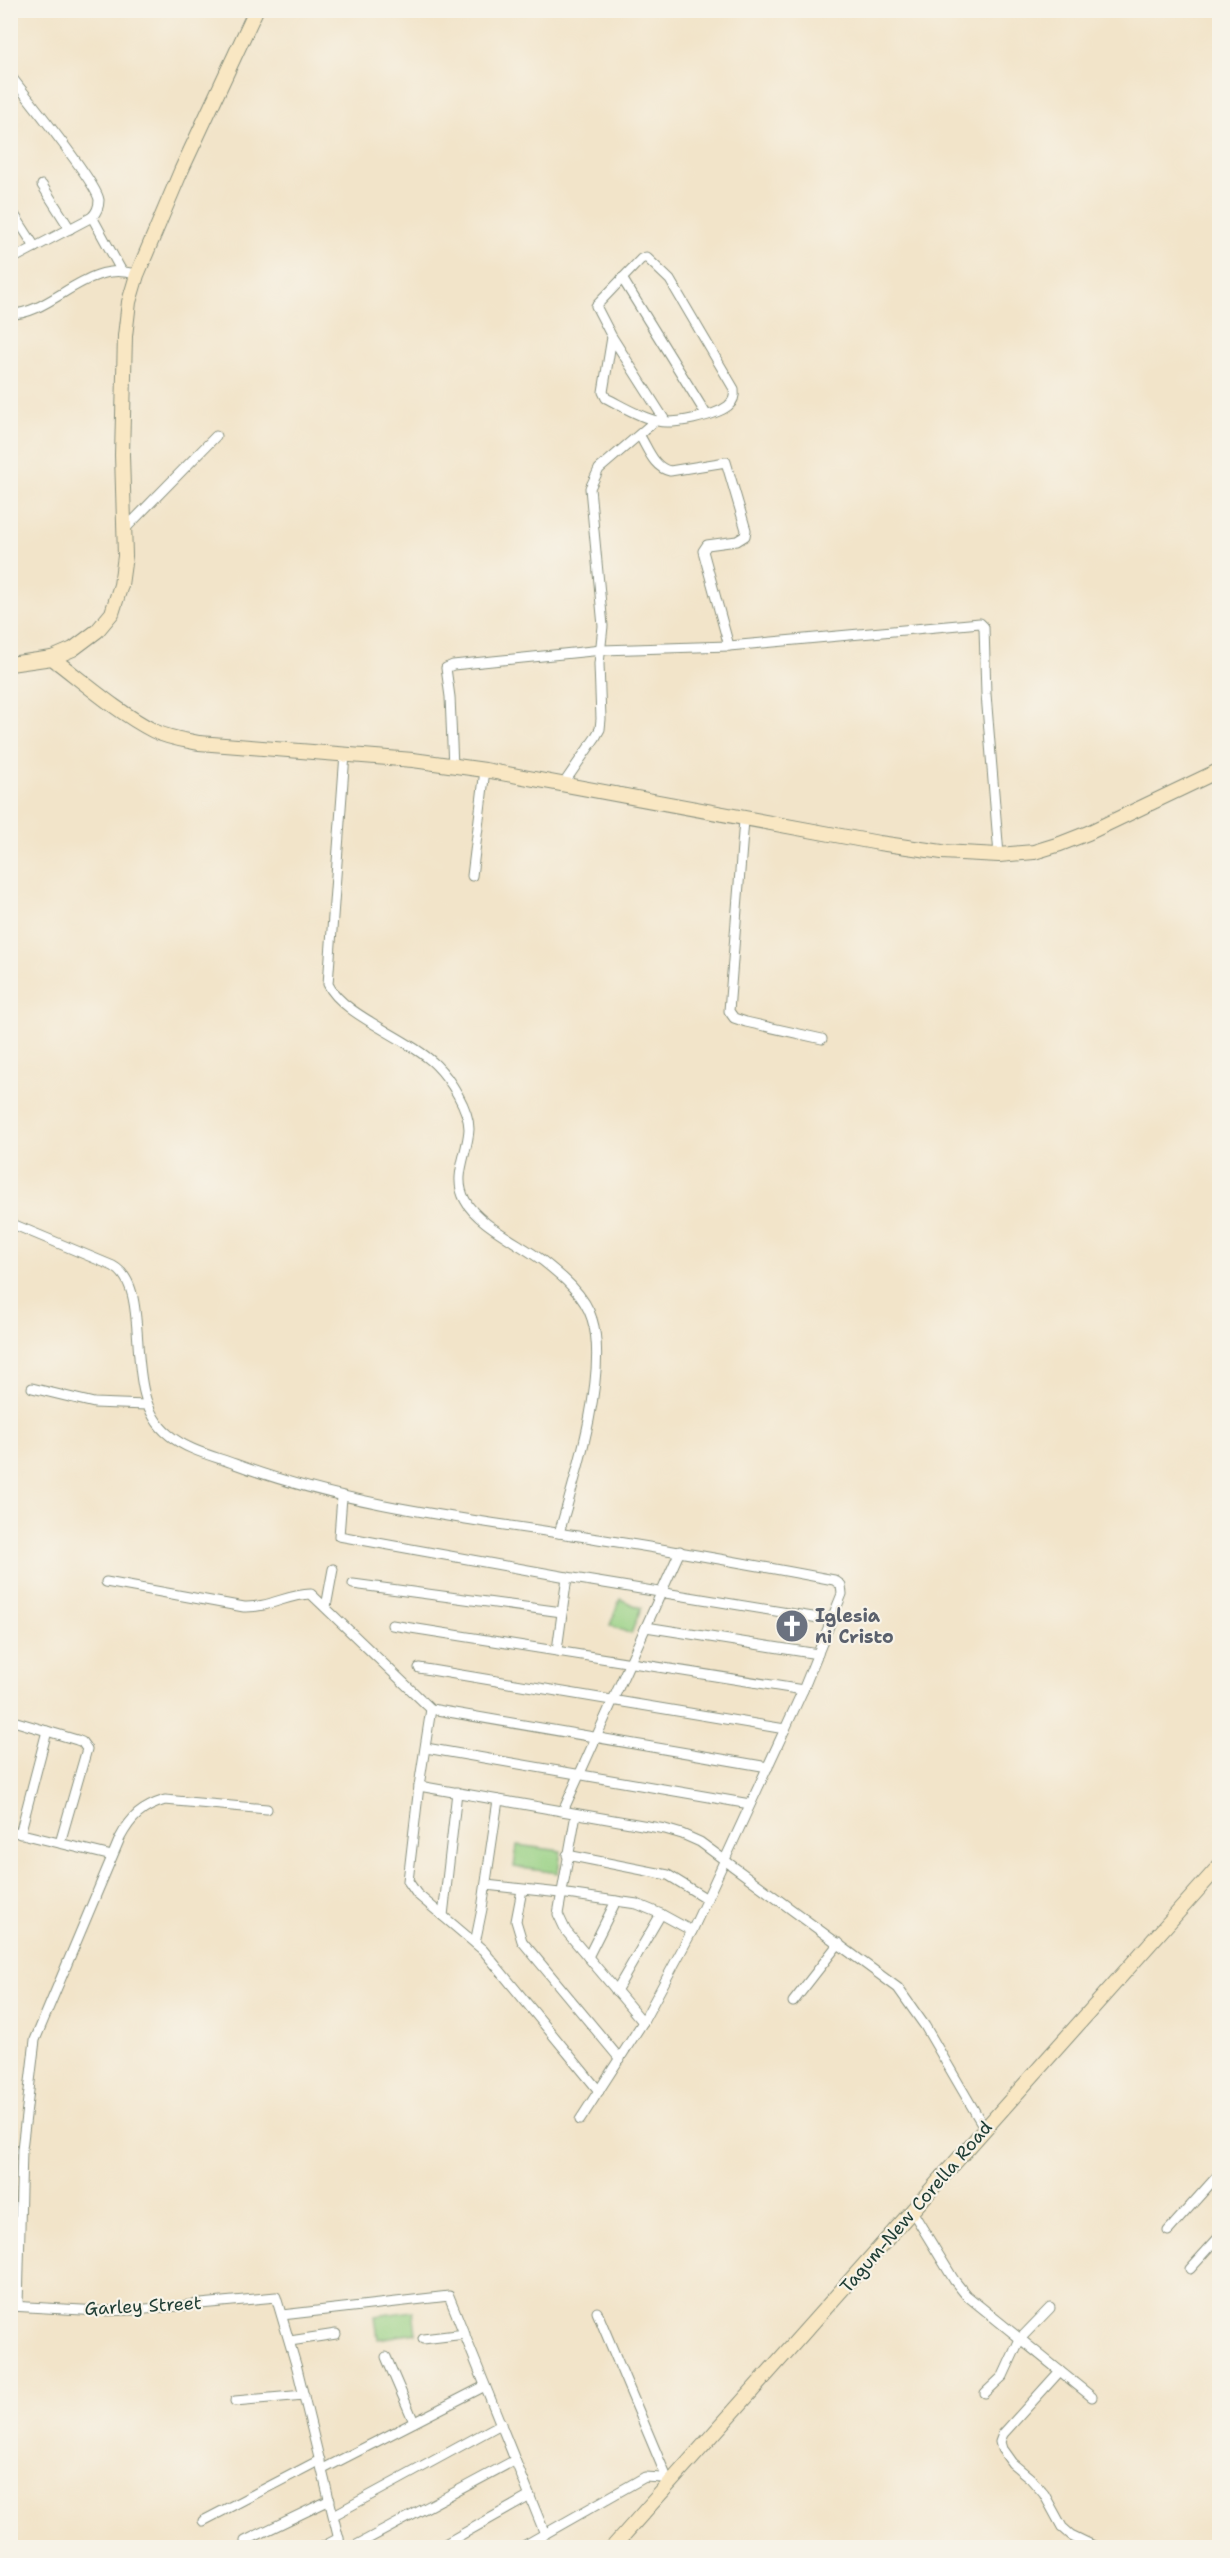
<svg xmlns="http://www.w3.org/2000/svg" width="1230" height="2558" font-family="'Shantell Sans',sans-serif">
  <rect width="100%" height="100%" fill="#f7f3e8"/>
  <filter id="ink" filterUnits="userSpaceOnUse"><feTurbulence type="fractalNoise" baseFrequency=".0167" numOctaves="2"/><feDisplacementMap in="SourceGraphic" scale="12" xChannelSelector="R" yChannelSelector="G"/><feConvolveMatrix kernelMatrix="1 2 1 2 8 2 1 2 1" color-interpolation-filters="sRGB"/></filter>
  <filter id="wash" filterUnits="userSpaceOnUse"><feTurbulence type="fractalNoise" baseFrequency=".008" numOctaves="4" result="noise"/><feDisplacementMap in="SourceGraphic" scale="24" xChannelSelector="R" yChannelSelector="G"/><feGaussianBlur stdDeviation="1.35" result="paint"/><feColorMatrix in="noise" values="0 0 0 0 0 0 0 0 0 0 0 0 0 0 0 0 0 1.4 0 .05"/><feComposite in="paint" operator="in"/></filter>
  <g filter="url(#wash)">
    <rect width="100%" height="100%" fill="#f2e4c9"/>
    <g fill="#97d083" stroke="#5b865c" stroke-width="1.5">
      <path d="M620 1599 641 1608 631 1634 610 1625Z"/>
      <path d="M517 1845 561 1851 558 1873 514 1867Z"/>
      <path d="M413 2311 416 2333 378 2339 375 2316Z"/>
    </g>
  </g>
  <g filter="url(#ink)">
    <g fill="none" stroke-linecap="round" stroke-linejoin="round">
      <g stroke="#88907e" stroke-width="11">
        <g id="street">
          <path d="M10 75C25 95 97 183 99 200 99 207 97 212 92 217L18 256"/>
          <path d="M42 185 70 229"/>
          <path d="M10 208 35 247"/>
          <path d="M92 217 121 270"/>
          <path d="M622 278 706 414"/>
          <path d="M10 314C52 315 88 257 137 275"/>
          <path d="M612 337 603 392 606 398C622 406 639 417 657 421 673 425 715 416 728 406 734 401 735 396 734 389L670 280 646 257 641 259 596 306 612 337 666 422"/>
          <path d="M640 436C648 449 654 468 670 471L726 462 746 530 745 536 737 541 707 545 703 551 729 646"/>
          <path d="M125 529 216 436"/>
          <path d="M345 754 328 984C342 1015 409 1038 436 1065 450 1079 469 1109 469 1129 468 1153 452 1177 465 1200 477 1224 521 1244 543 1261 562 1276 585 1295 592 1319 609 1372 575 1479 559 1533"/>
          <path d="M453 767 450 697 446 668 453 665 602 650 729 646 980 623 984 627 986 694 999 855"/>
          <path d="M562 786 595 738 600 729 601 719 599 664 603 626 590 488 599 469 655 421"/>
          <path d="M744 820 729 1011 734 1018 746 1022 822 1039"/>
          <path d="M472 876 485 770"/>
          <path d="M10 1223 113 1266C156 1289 118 1395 169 1435 187 1450 213 1456 235 1464 351 1507 476 1520 598 1539 677 1551 755 1565 834 1580L841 1585 842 1594 803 1690 692 1931 643 2022 580 2120"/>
          <path d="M32 1388 94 1403 146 1405"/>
          <path d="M342 1497 339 1536 567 1577 831 1620"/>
          <path d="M106 1582 244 1607C270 1608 287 1594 311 1594L431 1709 768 1767"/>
          <path d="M353 1584 562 1612"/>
          <path d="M326 1607 333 1569"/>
          <path d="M392 1625 803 1690"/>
          <path d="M646 1627 818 1654"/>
          <path d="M557 1650 567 1577"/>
          <path d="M419 1668 785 1729"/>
          <path d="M431 1709 419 1786 408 1881 417 1894 483 1950 599 2091"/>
          <path d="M10 1720 77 1740 82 1742 87 1749 60 1843"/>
          <path d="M426 1748 750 1804"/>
          <path d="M419 1786 665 1829 682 1834 700 1842 898 1988 925 2026 985 2129"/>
          <path d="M563 1811 680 1551"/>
          <path d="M576 1814 558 1914 566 1931 643 2022"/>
          <path d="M10 1831 112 1856"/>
          <path d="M20 1834 47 1731"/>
          <path d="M567 1855 668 1875 707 1899"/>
          <path d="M486 1885 560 1893 637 1904 661 1914 692 1931"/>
          <path d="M522 1890 516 1921 522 1941 620 2059"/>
          <path d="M443 1916 457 1792"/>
          <path d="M475 1943 482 1909 498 1800"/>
          <path d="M588 1957 616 1901"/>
          <path d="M616 1991 661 1914"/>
          <path d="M793 2002 839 1943"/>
          <path d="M912 2211 954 2280 966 2295 1092 2397"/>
          <path d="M1168 2231 1220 2173"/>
          <path d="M1190 2269 1220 2236"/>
          <path d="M10 2306 100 2311 135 2310 276 2297 297 2368 341 2548"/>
          <path d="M18 2306 22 2149 35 2040 120 1838C131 1817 142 1807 165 1800L267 1809"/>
          <path d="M597 2312 669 2483"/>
          <path d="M282 2315 449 2296 545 2534"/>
          <path d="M423 2339 465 2334"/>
          <path d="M290 2341 336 2334"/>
          <path d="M386 2357 414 2422"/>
          <path d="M1060 2371 1003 2434 1000 2442 1002 2449 1012 2463 1030 2478 1044 2494 1062 2527 1071 2535 1098 2548"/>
          <path d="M985 2393 1003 2376 1020 2339 1050 2308"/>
          <path d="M235 2401 304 2395"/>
          <path d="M323 2469 485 2386"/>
          <path d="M334 2515 501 2424"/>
          <path d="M203 2521 320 2460"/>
          <path d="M245 2541 330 2500"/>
          <path d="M320 2548 339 2538"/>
          <path d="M351 2548 515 2460"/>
          <path d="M438 2548 530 2496"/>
          <path d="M520 2548 645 2477 662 2478 669 2483"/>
        </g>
      </g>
      <g stroke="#88907e" stroke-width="16">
        <g id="secondary">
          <path d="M52 658 73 649 97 631 112 613 121 585 125 556 122 455 125 336 129 302 137 275 181 171 256 10"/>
          <path d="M10 664 52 658C85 683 117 712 154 731 168 738 184 740 199 743L413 760 485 770 879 843 942 852 999 855 1034 852 1060 844 1088 833 1220 770"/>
          <path d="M612 2548 1220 1865"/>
        </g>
      </g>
      <use href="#street" stroke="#fff" stroke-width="9"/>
      <use href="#secondary" stroke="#f9e7c3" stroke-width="14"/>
    </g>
  </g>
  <defs>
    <g id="church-disc" transform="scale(1.725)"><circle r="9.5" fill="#6b7280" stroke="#f7f3e8"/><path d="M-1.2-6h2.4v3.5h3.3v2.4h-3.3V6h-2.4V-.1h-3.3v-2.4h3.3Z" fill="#fff"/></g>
  </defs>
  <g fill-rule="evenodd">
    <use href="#church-disc" x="792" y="1626"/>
  </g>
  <g text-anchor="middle" stroke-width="4.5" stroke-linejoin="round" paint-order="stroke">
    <g font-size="18" font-weight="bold" fill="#5b616d" stroke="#f7f3e8" text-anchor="start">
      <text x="815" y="1622">Iglesia<tspan x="815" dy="21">ni Cristo</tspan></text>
    </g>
    <g font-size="18" fill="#1f3d34" stroke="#f7f3e8">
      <text transform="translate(916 2207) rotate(-49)" y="6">Tagum-New Corella Road</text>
      <text transform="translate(143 2306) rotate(-3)" y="6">Garley Street</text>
    </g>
  </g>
  <rect width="1230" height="2558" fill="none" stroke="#f7f3e8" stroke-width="36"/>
</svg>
